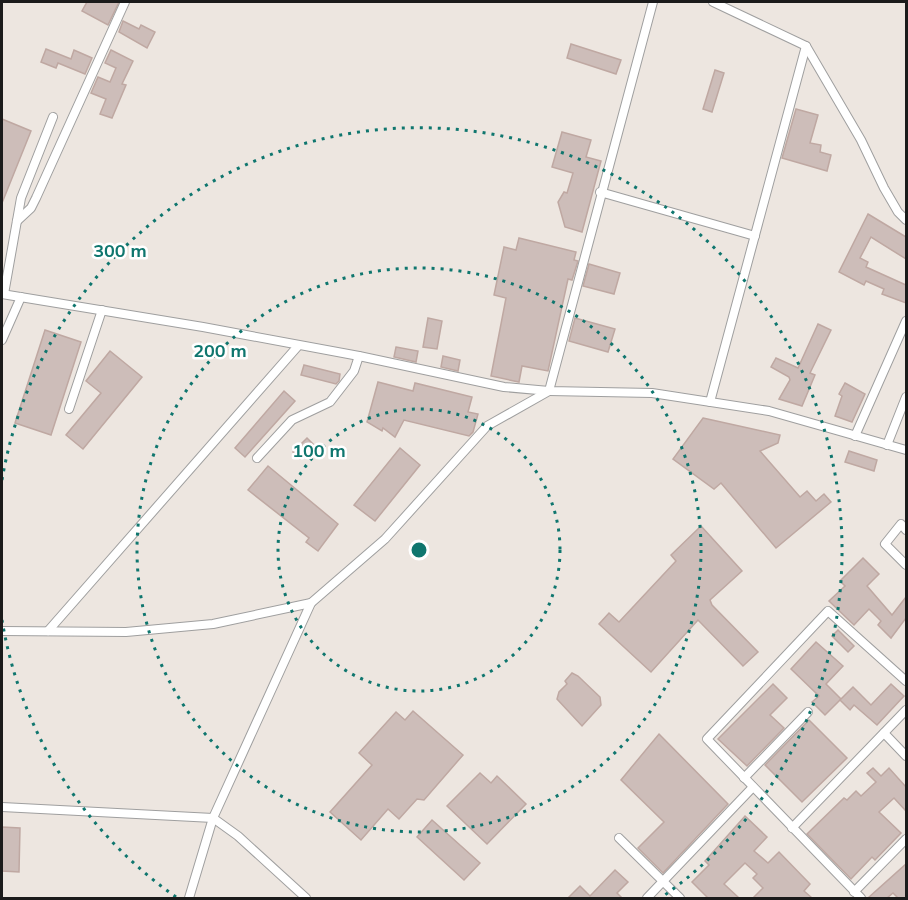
<svg xmlns="http://www.w3.org/2000/svg" width="908" height="900" font-family="Mulish,sans-serif">
  <rect width="100%" height="100%" fill="#ede6e0"/>
  <g fill="#cdbdb9" stroke="#bfa8a2" stroke-width="1.5">
    <path d="M87 2H119L108 25 82 11Z"/>
    <path d="M123 21 139 29 141 25 155 32 147 48 119 32Z"/>
    <path d="M571 44 621 60 616 74 567 58Z"/>
    <path d="M46 49 71 59 74 50 92 58 85 74 58 63 56 68 41 62Z"/>
    <path d="M111 50 133 61 122 84 126 85 112 118 100 114 106 99 91 93 98 77 110 82 116 68 105 63Z"/>
    <path d="M715 70 724 73 712 112 703 109Z"/>
    <path d="M796 109 818 115 810 143 821 145 820 152 831 155 827 171 782 158Z"/>
    <path d="M2 119 31 131 2 203Z"/>
    <path d="M562 132 591 140 586 157 601 161 582 232 565 227 558 202 564 192 567 193 573 173 552 167Z"/>
    <path d="M868 214 906 237V259L871 237 860 258 868 262 866 267 906 285V303L882 294 884 289 866 281 864 285 839 272Z"/>
    <path d="M519 238 576 252 574 260 578 261 572 280 568 279 548 371 522 366 519 382 491 376 506 298 494 295 504 247 516 250Z"/>
    <path d="M589 264 620 273 614 294 583 286Z"/>
    <path d="M428 318 442 321 437 349 423 347Z"/>
    <path d="M575 318 615 329 608 352 569 341Z"/>
    <path d="M818 324 831 330 810 373 815 375 802 406 779 399 790 380 789 377 771 367 776 358 798 368Z"/>
    <path d="M45 330 81 342 51 435 15 423Z"/>
    <path d="M396 347 418 351 416 362 394 357Z"/>
    <path d="M110 351 142 377 83 449 66 435 101 393 86 381Z"/>
    <path d="M443 356 460 360 458 371 441 367Z"/>
    <path d="M304 365 340 374 339 381 336 384 301 375Z"/>
    <path d="M378 382 413 391 415 383 472 397 468 412 478 414 473 432 469 436 404 420 395 437 383 428 382 431 367 422Z"/>
    <path d="M845 383 865 394 852 422 835 416 842 396 839 394Z"/>
    <path d="M284 391 295 401 245 457 235 448Z"/>
    <path d="M703 418 780 435 778 443 760 451 800 497 807 491 816 501 824 494 831 502 776 548 721 483 714 489 673 459Z"/>
    <path d="M307 438 314 445 300 459 293 452Z"/>
    <path d="M400 448 420 465 375 521 354 505Z"/>
    <path d="M849 451 877 460 874 471 845 462Z"/>
    <path d="M268 466 338 524 318 551 306 542 309 538 248 490Z"/>
    <path d="M701 526 742 571 710 600 712 605 758 652 743 666 698 620 651 672 599 624 609 613 619 622 676 561 671 555Z"/>
    <path d="M863 558 879 574 867 586 892 615 906 597V618L891 638 878 625 881 621 869 609 854 625 829 601 845 586 840 581Z"/>
    <path d="M838 630 854 646 848 652 832 636Z"/>
    <path d="M816 642 843 666 826 684 841 699 825 715 812 702 819 696 791 669Z"/>
    <path d="M572 673 578 676 600 697 601 705 582 726 557 699 559 692 567 684 565 681Z"/>
    <path d="M773 684 787 698 770 715 784 728 747 766 718 739Z"/>
    <path d="M891 684 904 696 877 725 854 705 850 710 840 700 853 687 871 705Z"/>
    <path d="M413 711 463 755 424 800 417 799 399 819 388 809 361 840 330 812 372 765 359 753 396 712 405 720Z"/>
    <path d="M809 720 847 758 802 802 765 765Z"/>
    <path d="M659 734 728 804 663 873 638 848 664 822 621 780Z"/>
    <path d="M873 768 881 776 889 768 906 787V811L894 798 879 812 901 833 875 860 872 857 851 879 807 834 844 798 847 800 856 791 861 796 876 782 867 773Z"/>
    <path d="M480 773 491 783 497 776 526 804 487 844 447 806Z"/>
    <path d="M745 816 767 837 754 851 768 863 779 852 810 884 804 891 812 898H753L763 888 753 878 757 874 745 863 724 884 739 898H708L692 882 709 865 705 861Z"/>
    <path d="M432 820 480 863 464 880 417 837Z"/>
    <path d="M2 827 20 828 19 872 2 871Z"/>
    <path d="M906 864V898H898L893 893 887 898H868Z"/>
    <path d="M615 870 628 882 617 893 622 898H568L580 886 590 896Z"/>
  </g>
  <g fill="none" stroke-linecap="round" stroke-linejoin="round">
    <g stroke="#9f9f9f" stroke-width="10">
      <g id="minor">
        <path d="M713 2 806 46 861 140 884 188 898 212 906 220"/>
        <path d="M600 192 755 236"/>
        <path d="M17 221 31 208 36 198 125 2"/>
        <path d="M2 294 203 327 359 356 504 387 549 391 652 393 769 411 906 450"/>
        <path d="M4 294 21 198 53 117"/>
        <path d="M2 340 21 297"/>
        <path d="M710 402 806 46"/>
        <path d="M69 409 102 310"/>
        <path d="M855 436 906 321"/>
        <path d="M887 445 906 397"/>
        <path d="M257 458 292 420 330 402 354 371 359 356"/>
        <path d="M906 530 901 524 885 544 906 565"/>
        <path d="M2 631 126 632 213 624 311 603 385 539 487 426 549 391 653 2"/>
        <path d="M48 631 298 346"/>
        <path d="M884 733 906 756"/>
        <path d="M744 778 808 712"/>
        <path d="M2 807 213 818 238 836 306 898"/>
        <path d="M792 828 906 710"/>
        <path d="M619 838 680 898"/>
        <path d="M854 892 906 839"/>
        <path d="M189 898 213 818 311 603"/>
        <path d="M647 898 753 787"/>
        <path d="M861 898 707 739 828 611 906 681"/>
      </g>
    </g>
    <use href="#minor" stroke="#fff" stroke-width="8"/>
  </g>
  <g fill="none" stroke="#0f766e" stroke-width="3" stroke-dasharray="3 6">
    <circle cx="419" cy="550" r="141"/>
    <circle cx="419" cy="550" r="282"/>
    <path d="M176 897A423 423 0 0 1 2 620M2 480A423 423 0 1 1 662 897"/>
  </g>
  <circle cx="419" cy="550" r="9" fill="#0f766e" stroke="#fff" stroke-width="3"/>
  <g font-size="18" text-anchor="middle" font-weight="bold" fill="#0f766e" stroke="#fff" stroke-width="5" stroke-linejoin="round" paint-order="stroke">
    <text x="120" y="257">300 m</text>
    <text x="220" y="357">200 m</text>
    <text x="319" y="457">100 m</text>
  </g>
  <rect width="908" height="900" fill="none" stroke="#1b1b1b" stroke-width="6"/>
</svg>
